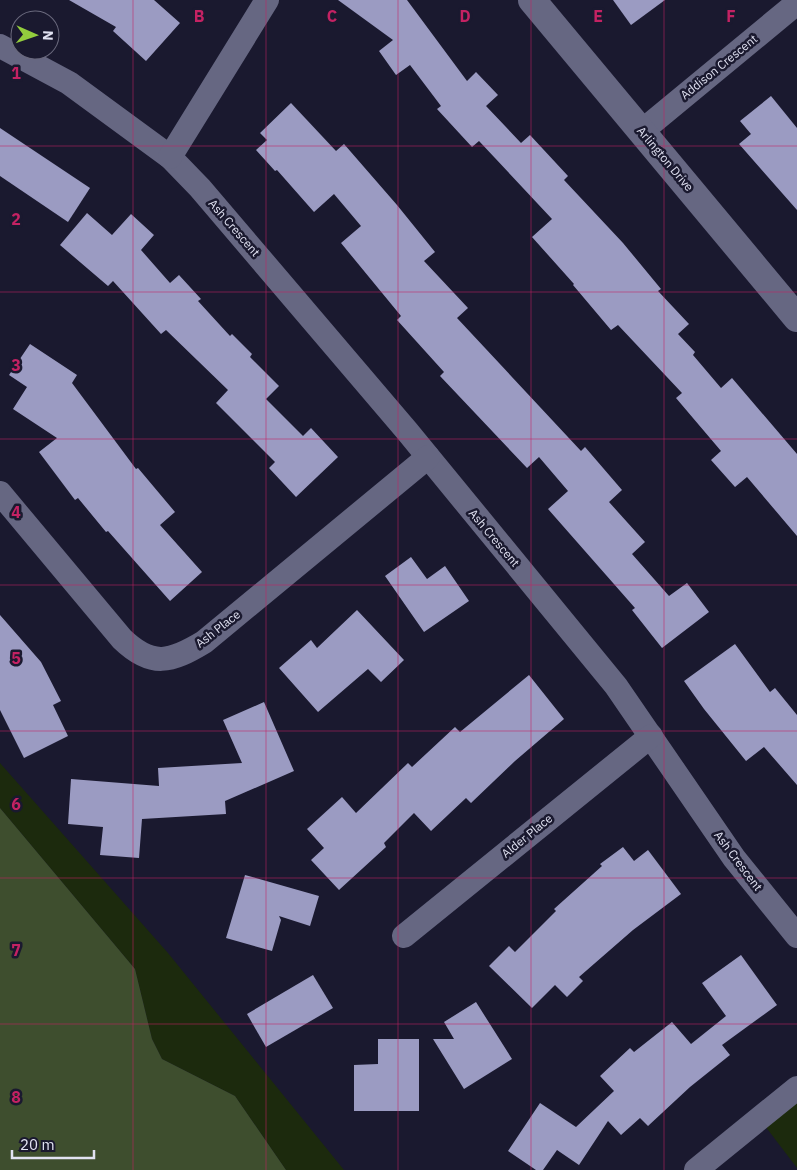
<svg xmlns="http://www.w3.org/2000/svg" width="797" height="1170" font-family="'IBM Plex Sans',sans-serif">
  <rect width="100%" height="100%" fill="#1a192f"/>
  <g fill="#1c2a0d">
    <path d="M0 763 168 953 344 1170H286L235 1096 162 1059 152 1039 135 969 0 808Z"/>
    <path d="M797 1087V1168L759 1118Z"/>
  </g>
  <path fill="#3e4e2e" d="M0 808 135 969 152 1039 162 1059 235 1096 286 1170H0Z"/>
  <g fill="#9b9bc2">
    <path d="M69 0H154L180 23 146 61 113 31 116 27Z"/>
    <path d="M338 0H407L467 81 476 72 498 95 486 106 521 143 530 135 568 176 564 180 623 243 661 289 658 291 689 324 678 334 695 352 693 355 721 388 732 378 797 454V536L747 477 735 487 711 460 721 451 676 398 682 393 618 325 611 330 573 285 574 284 532 237 552 219 479 141 472 147 437 109 441 106 410 65 396 75 379 51 393 40Z"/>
    <path d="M613 0H665L631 25Z"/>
    <path d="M771 96 797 128V210L739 144 751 134 740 121Z"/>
    <path d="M291 103 336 151 344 144 397 205 435 252 424 261 468 308 457 318 581 451 585 447 622 490 609 502 645 542 632 554 669 596 687 583 709 612 662 648 632 610 635 608 548 509 568 491 539 457 527 468 440 376 444 372 397 320 401 316 341 243 361 226 334 194 314 212 277 170 275 171 256 150 267 140 260 133Z"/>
    <path d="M0 128 90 188 68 222 0 176Z"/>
    <path d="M87 213 112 235 131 214 154 235 141 250 170 283 179 275 201 299 198 301 230 336 232 334 252 354 250 357 279 386 266 399 303 436 311 428 338 457 296 497 269 468 275 462 216 403 228 390 166 330 161 334 113 281 108 286 60 245Z"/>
    <path d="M30 344 77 375 72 383 136 469 138 468 175 512 160 525 202 572 170 601 108 531 106 532 78 498 75 500 39 452 57 438 13 409 27 387 9 375Z"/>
    <path d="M411 557 427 579 445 566 469 601 424 632 385 576Z"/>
    <path d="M357 610 404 660 381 682 368 669 318 712 279 668 311 640 317 648Z"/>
    <path d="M0 615 41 662 61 701 53 705 68 736 24 758 0 710Z"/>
    <path d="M735 644 770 692 775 688 797 715V785L764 747 746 761 704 709 684 681Z"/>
    <path d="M529 675 564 719 515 761 471 803 466 798 431 831 414 813 384 843 386 847 339 890 311 860 324 848 307 829 342 797 356 813 408 763 412 767 455 727 460 732Z"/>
    <path d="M264 702 294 771 225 801 226 814 142 819 139 858 100 855 103 827 68 824 71 779 159 786 158 768 242 763 223 720Z"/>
    <path d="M623 847 634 861 648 850 681 894 633 930 579 977 583 981 567 997 555 985 532 1008 489 966 509 946 515 952 556 911 554 909 602 866 600 864Z"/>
    <path d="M245 875 319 896 310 926 279 916 281 920 272 951 226 938Z"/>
    <path d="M741 955 777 1005 722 1045 730 1055 690 1087 648 1126 640 1118 621 1135 608 1121 579 1165 557 1150 543 1170H536L508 1151 540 1103 576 1127 614 1091 600 1076 630 1048 634 1052 672 1022 691 1044 726 1016 702 983Z"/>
    <path d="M313 975 333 1008 266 1047 247 1014Z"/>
    <path d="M476 1002 512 1059 464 1089 433 1039H454L444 1022Z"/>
    <path d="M378 1039H419V1111H354V1065L378 1064Z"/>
  </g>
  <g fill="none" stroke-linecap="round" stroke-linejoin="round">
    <g stroke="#666782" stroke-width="24">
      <path d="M0 46 69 83 170 157 200 188 407 431 616 686 734 858 797 936"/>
      <path d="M642 131 797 3"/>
      <path d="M170 157 267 0"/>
      <path d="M0 493 122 639C152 668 171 662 204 642L428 457"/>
      <path d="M404 936 651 736"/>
      <path d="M696 1170 797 1088"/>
    </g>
    <path stroke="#666782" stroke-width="28" d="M532 0 797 318"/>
  </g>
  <path fill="none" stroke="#c42263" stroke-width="1" stroke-opacity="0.55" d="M133 0V1170M266 0V1170M398 0V1170M531 0V1170M664 0V1170M0 146H797M0 292H797M0 439H797M0 585H797M0 731H797M0 878H797M0 1024H797"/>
  <g text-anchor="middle" stroke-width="5" stroke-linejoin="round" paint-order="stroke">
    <g font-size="12" fill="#e1e2f2" stroke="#1a192f">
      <text transform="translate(719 67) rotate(-39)" y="4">Addison Crescent</text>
      <text transform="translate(665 159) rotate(50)" y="4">Arlington Drive</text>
      <text transform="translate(234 228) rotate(49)" y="4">Ash Crescent</text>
      <text transform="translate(494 538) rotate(50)" y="4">Ash Crescent</text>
      <text transform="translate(218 629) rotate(-38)" y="4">Ash Place</text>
      <text transform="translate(527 836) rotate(-39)" y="4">Alder Place</text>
      <text transform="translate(738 861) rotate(53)" y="4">Ash Crescent</text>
    </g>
  </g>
  <g font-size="16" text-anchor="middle" font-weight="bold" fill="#c42263" stroke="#1a192f" stroke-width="5" stroke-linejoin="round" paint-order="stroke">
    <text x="199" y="22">B</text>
    <text x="332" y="22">C</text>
    <text x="465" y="22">D</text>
    <text x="598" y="22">E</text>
    <text x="731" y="22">F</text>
    <text x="16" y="79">1</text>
    <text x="16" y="225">2</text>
    <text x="16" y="371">3</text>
    <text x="16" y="518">4</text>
    <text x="16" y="664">5</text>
    <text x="16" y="810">6</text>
    <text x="16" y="956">7</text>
    <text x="16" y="1103">8</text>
  </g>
  <g transform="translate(35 35) rotate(92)"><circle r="24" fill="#1a192f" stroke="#6a697d"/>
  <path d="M0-4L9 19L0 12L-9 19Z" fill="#93cd3d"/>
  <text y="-8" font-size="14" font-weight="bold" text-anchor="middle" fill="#e1e2f2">N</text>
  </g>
  <path d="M12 1150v8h82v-8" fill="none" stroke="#e1e2f2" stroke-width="2.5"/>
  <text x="20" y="1150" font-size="15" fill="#e1e2f2" stroke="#1a192f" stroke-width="4" paint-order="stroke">20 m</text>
</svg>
